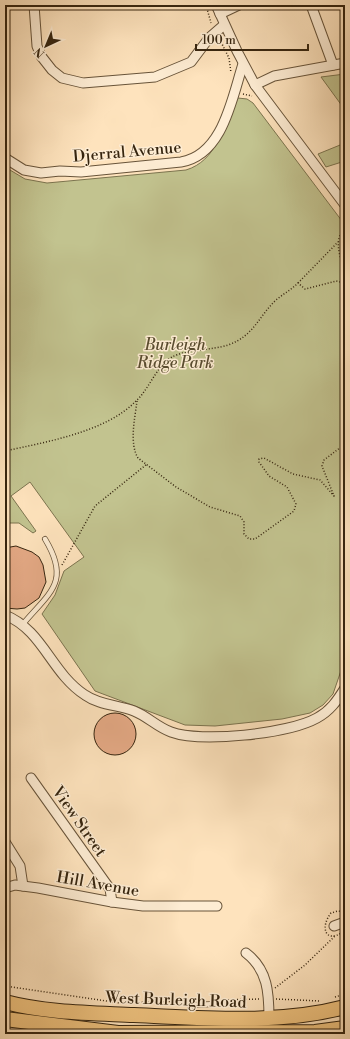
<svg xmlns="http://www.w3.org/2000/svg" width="350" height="1039" font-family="'Libre Bodoni',serif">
  <rect width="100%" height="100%" fill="#fee3bd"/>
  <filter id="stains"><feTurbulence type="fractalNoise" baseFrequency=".005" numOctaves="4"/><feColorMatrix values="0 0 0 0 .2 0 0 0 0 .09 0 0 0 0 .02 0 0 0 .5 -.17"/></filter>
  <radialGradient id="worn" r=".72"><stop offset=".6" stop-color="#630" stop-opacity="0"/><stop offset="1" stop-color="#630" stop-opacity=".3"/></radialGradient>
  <g fill="#c2c38f" stroke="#7c744f">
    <path d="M345 74V110L321 77Z"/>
    <path d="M238 98 247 99 253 103 345 225V659L333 694 323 705 310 713 282 719 215 726 185 725 95 691 42 614 55 595 64 571 84 557 30 482 11 496 36 531 33 533 19 523H5V167L25 179 47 183 186 170C216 161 224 127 234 101Z"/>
    <path d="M345 143V161L326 167 318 154Z"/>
  </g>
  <g fill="#e4a985" stroke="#36250f">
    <path d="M16 546 32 552 39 557 43 565 46 582 39 598 25 608 17 609 5 608V548Z"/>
    <circle cx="115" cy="734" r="21"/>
  </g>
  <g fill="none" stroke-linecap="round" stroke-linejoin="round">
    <g stroke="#68543a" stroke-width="6">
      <g id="service">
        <path d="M23 624C50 592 71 582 45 539"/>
        <path d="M189 1015 191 1005 217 1004"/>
      </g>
    </g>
    <g stroke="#68543a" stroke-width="11">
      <g id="minor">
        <path d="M34 5 37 46 41 56 52 70 62 78 83 83 155 77 191 62 209 38 224 25"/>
        <path d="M216 5 237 51 255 85 345 205"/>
        <path d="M311 5 333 65"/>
        <path d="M220 14 239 5"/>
        <path d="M255 85 274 76 345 63"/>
        <path d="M5 158 24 170 41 173 60 171 81 172 181 162C223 155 232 98 243 64"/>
        <path d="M5 615C43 630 51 673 85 695 99 705 118 705 134 711 147 716 157 727 171 732 201 743 288 734 317 718 330 711 337 701 345 688"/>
        <path d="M31 778 110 889 112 902"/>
        <path d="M5 842 20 866 23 886"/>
        <path d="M5 888 15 885 38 888 112 902 143 906H217"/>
        <path d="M334 926 345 922"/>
        <path d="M246 953C268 970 269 993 269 1019"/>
      </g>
    </g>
    <g stroke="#36250f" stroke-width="16">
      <g id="primary">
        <path d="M5 1002C47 1013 91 1013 134 1015 205 1018 276 1025 345 1007"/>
        <path d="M5 1019 118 1033 315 1032 345 1028"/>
      </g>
    </g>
    <g stroke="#36250f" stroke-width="1.5" stroke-dasharray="1 2" stroke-linecap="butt">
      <path d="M206 5 211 23"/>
      <path d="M221 42 229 58 231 73"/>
      <path d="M243 94 252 96"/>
      <path d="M341 212 345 218"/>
      <path d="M345 228C333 239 340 258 345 271"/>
      <path d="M298 283 338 242"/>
      <path d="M137 401C135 418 129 443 138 458L176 487 210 507 240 516 244 522V534L249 539H255L294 511 296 504 287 487 269 476 259 462V459L264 458 293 474 320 480 334 496 322 466 324 460 345 444"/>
      <path d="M5 451C46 442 106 432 136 401 150 388 155 368 172 357 184 350 213 350 228 345 254 336 258 317 276 300 283 294 291 290 298 283L305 289 336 281 345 283"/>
      <path d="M62 565 95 506 147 464"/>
      <path d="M343 932C325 944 320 927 331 913L338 911 345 912"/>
      <path d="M5 986 120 1003 186 1001"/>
      <path d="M275 988 305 965 335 936"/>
      <path d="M335 997 345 994"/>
      <path d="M276 999 320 1001"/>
      <path d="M222 1000 260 999"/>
    </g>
    <use href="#service" stroke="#feedd4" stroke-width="4.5"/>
    <use href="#minor" stroke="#feedd4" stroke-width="9"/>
    <use href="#primary" stroke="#efc27e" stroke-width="14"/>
  </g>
  <g text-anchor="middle" stroke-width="3" stroke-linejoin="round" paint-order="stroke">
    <g font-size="16" fill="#36250f" stroke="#feedd4">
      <text transform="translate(127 151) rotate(-5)" y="6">Djerral Avenue</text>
      <text transform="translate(80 821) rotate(55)" y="6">View Street</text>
      <text transform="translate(98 883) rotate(10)" y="6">Hill Avenue</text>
      <text transform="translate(176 999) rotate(2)" y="6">West Burleigh Road</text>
    </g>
    <g font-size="16" font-style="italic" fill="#594c2f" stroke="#feedd4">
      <text x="175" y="350">Burleigh<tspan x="175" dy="18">Ridge Park</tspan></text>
    </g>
  </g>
  <rect width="350" height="1039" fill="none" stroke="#fee3bd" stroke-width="20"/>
  <rect x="6" y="6" width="338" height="1027" fill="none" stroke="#36250f" stroke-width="2"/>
  <rect x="10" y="10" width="330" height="1019" fill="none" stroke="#36250f"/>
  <g transform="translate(46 46) rotate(224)" stroke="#feedd4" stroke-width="3" paint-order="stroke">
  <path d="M0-3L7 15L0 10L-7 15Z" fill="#36250f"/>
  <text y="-6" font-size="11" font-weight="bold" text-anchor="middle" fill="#36250f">N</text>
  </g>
  <path d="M196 44v6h112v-6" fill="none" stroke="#36250f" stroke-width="2"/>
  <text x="202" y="44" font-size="12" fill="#36250f" stroke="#feedd4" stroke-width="3" paint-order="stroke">100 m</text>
  <rect width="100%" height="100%" filter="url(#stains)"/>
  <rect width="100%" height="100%" fill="url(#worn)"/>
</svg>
